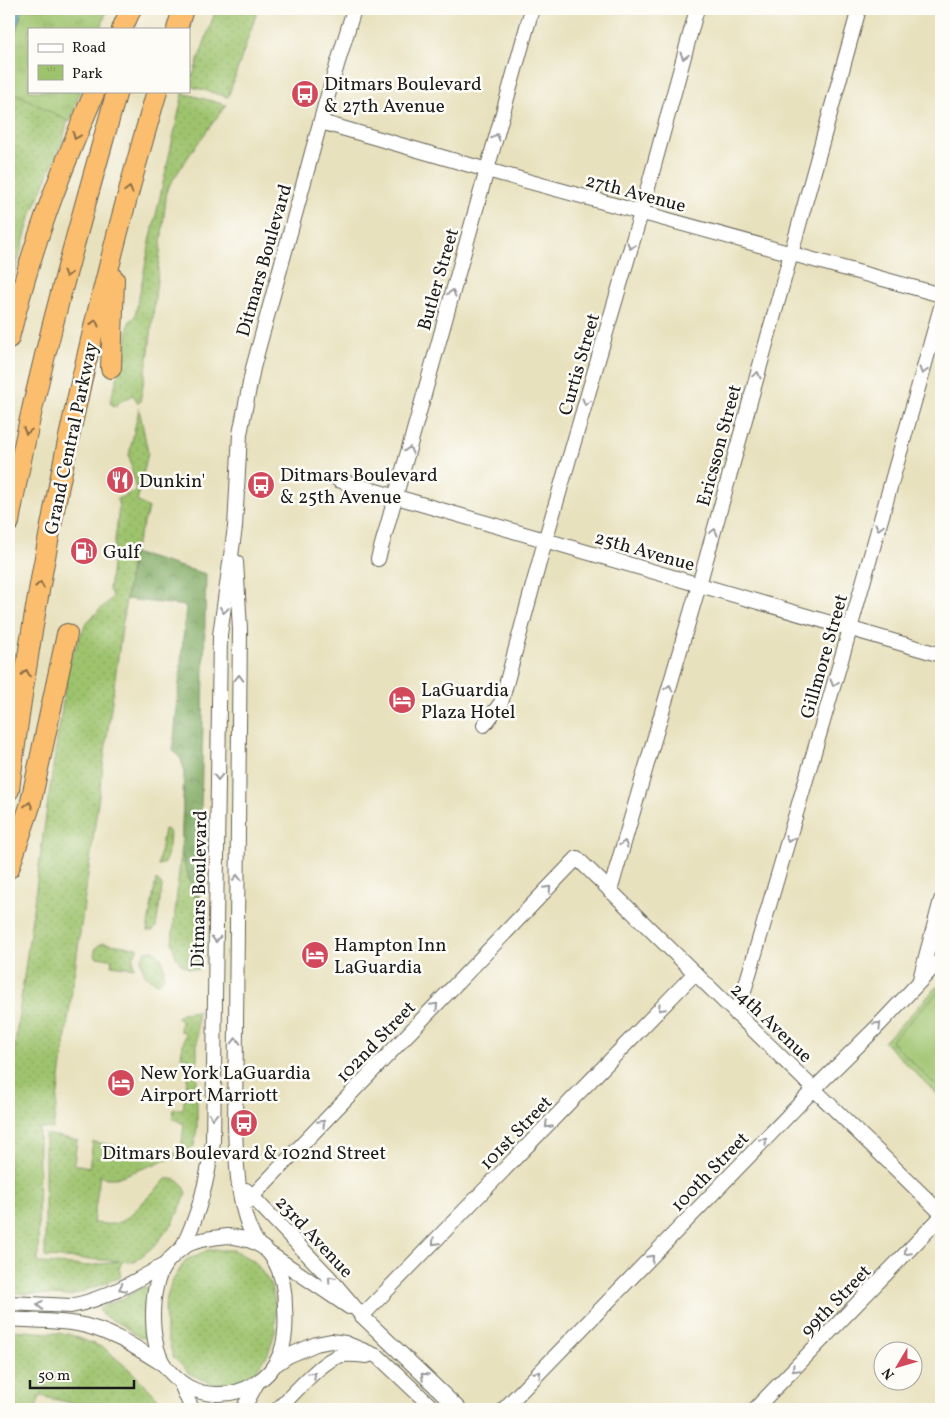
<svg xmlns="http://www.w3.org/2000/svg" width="950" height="1418" font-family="Vollkorn,serif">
  <defs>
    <pattern id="grass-dots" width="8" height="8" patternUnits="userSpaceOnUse" patternTransform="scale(1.25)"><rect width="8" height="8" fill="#9ec36d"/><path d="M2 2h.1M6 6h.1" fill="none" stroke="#88a75e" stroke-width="1.8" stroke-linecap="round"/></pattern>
    <pattern id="forest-crowns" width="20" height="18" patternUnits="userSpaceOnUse" patternTransform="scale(1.25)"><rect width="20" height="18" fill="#7ea960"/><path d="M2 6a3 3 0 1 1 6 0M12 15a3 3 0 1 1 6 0" fill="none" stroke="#66894e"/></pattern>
    <pattern id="park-tufts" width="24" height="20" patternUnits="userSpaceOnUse" patternTransform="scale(1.25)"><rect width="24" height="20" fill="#9ec36d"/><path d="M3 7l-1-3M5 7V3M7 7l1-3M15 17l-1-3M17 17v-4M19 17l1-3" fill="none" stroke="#88a75e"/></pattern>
    <pattern id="water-rules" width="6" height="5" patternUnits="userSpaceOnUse" patternTransform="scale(1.25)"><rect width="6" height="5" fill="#54a5cf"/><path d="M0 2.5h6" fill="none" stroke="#4586a7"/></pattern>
  </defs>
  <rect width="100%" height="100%" fill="#fdfcf7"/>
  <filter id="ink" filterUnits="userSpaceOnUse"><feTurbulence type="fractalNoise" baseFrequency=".02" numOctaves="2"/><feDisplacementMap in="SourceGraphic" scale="10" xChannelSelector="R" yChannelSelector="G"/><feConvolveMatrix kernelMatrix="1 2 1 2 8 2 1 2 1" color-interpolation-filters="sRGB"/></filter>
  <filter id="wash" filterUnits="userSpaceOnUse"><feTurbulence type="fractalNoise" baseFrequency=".0096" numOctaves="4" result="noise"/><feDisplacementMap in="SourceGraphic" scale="20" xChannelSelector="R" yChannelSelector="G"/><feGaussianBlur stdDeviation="1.12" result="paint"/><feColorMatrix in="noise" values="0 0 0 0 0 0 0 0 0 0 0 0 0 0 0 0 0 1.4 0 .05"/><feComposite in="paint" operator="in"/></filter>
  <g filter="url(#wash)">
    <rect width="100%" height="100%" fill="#e8e1be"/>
    <g fill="url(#grass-dots)" stroke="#5d7044">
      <path d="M216 9H258L228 97 189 86V77L193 75Z"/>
      <path d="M18 85 29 91 72 104 63 140 30 218 9 294V100L13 97Z"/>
      <path d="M183 93 226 105 192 151 167 189 149 352 140 402 138 403 133 395 118 403 117 406 112 405 110 402 124 356 129 322 135 316 150 242Z"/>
      <path d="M139 408 148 453 137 501 149 508 133 553 126 599 53 1129 39 1128 38 1263 89 1266 120 1261 45 1257V1134L77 1140 74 1164 89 1167 93 1142 168 1153 181 1152 184 1124 172 1118 174 1109H183L190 1059 181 1057 185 1032 180 1031 181 1019 176 1018 182 1013 197 1011V1128L194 1146 189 1152 116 1178H106L100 1175 93 1223C109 1224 115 1227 129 1216L166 1179C177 1178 183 1182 187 1193L173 1223 156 1244 135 1262 123 1261 119 1268 121 1277 71 1296 9 1293V1098L10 1080 47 807 69 662 86 623 113 597 109 590 119 507 117 499 136 491 129 455Z"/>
      <path d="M164 829 169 831C171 837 168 856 165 861 163 865 162 864 158 865Z"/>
      <path d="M181 853 199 909 198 970 188 968 181 964 176 957 172 943Z"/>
      <path d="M156 880 160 883 162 887 156 927 153 931H147Z"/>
      <path d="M104 943 138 948 133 958 134 968 111 965 112 959 96 957C93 950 96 945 104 943Z"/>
      <path d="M154 950C164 959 164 964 164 978L158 983C145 978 143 973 141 959L146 951Z"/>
      <path d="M208 1250H234L255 1262 270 1283 276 1306 275 1332 268 1354 255 1372 234 1383 212 1384 190 1374 173 1357 166 1331 165 1305 171 1283 186 1260Z"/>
      <path d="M143 1287 147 1288C149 1297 144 1304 144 1313 144 1322 146 1330 145 1338L139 1337 122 1325 102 1315 99 1310 103 1306 120 1300Z"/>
      <path d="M9 1330 68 1334 104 1348 131 1371 157 1397 163 1409H99L40 1396 36 1409H9Z"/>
      <path d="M203 1402 217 1404H235L234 1409H201L200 1404Z"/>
    </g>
    <path fill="url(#forest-crowns)" stroke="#4d623e" d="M133 553 206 574 199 909 181 853 184 770 181 759 173 750 186 606 126 599Z"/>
    <g fill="url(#park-tufts)" stroke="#5d7044">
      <path d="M23 9H107L101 29H29V91H80L70 122 9 90V51Z"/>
      <path d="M941 983V1098L884 1042Z"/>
    </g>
    <path fill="#9ec36d" stroke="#5d7044" d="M941 989V1090L891 1041Z"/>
    <path fill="url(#water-rules)" stroke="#386076" d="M9 9H22L9 50Z"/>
  </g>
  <g filter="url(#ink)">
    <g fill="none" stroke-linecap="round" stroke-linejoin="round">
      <g stroke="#636155" stroke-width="16">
        <g id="minor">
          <path d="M321 122 487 170 941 295"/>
          <path d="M338 480 941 655"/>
          <path d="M378 559 532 9"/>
          <path d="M236 562 240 629 235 1124C236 1160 237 1214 258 1244"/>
          <path d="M484 725 501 703 545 541 641 213 697 9"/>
          <path d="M610 891 699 585 859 9"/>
          <path d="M920 979 941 900"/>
          <path d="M737 1015 846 643 941 307"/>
          <path d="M246 1190 328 1276 362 1316 459 1409"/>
          <path d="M243 1206 577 858 941 1213"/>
          <path d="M228 1236C243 1238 258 1241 269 1253 281 1268 285 1289 285 1307 286 1321 286 1338 281 1352 271 1379 244 1395 216 1394 195 1394 178 1383 165 1366 149 1344 149 1287 165 1265 169 1259 176 1253 181 1249 194 1239 213 1238 228 1236Z"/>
          <path d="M182 1248C200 1212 207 1181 213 1142L220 635 235 527 240 434 253 368 325 105 354 9"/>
          <path d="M272 1255 349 1307"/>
          <path d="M9 1303 71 1306C105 1299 134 1282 164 1265"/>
          <path d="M362 1316 695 973"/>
          <path d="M9 1319C31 1321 55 1320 78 1324 110 1330 137 1348 164 1365"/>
          <path d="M275 1365 288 1356 316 1344 331 1341 345 1343 379 1357 434 1409"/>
          <path d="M180 1382 192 1409"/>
          <path d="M243 1409 257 1383"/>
          <path d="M278 1409C293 1395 324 1357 343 1355 351 1354 359 1355 367 1356"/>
          <path d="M504 1409 814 1089 877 1027 941 959"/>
          <path d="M755 1409 941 1217"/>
        </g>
      </g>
      <g stroke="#636155" stroke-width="22">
        <g id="highway">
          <path d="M122 29 131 9"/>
          <path d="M177 29 183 9"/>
          <path d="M9 338C19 298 30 259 44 220 59 176 77 134 95 91"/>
          <path d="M111 368 114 279"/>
          <path d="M9 522C35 376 77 234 117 91"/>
          <path d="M9 790C38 554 90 320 157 91"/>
          <path d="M9 868 30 806 67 634"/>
        </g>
      </g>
      <use href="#minor" stroke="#fff" stroke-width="14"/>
      <use href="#highway" stroke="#fbbe6e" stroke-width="20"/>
    </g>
    <defs><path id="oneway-chevron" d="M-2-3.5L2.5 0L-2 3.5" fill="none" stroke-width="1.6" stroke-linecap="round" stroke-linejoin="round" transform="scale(1.25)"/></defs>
    <g stroke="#999">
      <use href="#oneway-chevron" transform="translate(684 56) rotate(105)"/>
      <use href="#oneway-chevron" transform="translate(496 137) rotate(-74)"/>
      <use href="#oneway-chevron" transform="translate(631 246) rotate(106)"/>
      <use href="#oneway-chevron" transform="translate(452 293) rotate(-74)"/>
      <use href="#oneway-chevron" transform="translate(923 371) rotate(106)"/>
      <use href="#oneway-chevron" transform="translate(757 375) rotate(-75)"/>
      <use href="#oneway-chevron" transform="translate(586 402) rotate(106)"/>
      <use href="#oneway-chevron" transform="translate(409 450) rotate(-74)"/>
      <use href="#oneway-chevron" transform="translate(879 527) rotate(106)"/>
      <use href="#oneway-chevron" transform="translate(714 532) rotate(-75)"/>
      <use href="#oneway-chevron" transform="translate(224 610) rotate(98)"/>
      <use href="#oneway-chevron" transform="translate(239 678) rotate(-89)"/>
      <use href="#oneway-chevron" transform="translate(834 683) rotate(106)"/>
      <use href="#oneway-chevron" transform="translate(669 688) rotate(-74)"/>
      <use href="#oneway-chevron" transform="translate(218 777) rotate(91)"/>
      <use href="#oneway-chevron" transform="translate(789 839) rotate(106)"/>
      <use href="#oneway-chevron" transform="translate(624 844) rotate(-74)"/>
      <use href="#oneway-chevron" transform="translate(237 878) rotate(-89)"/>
      <use href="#oneway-chevron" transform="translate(548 889) rotate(-46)"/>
      <use href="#oneway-chevron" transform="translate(216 939) rotate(91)"/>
      <use href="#oneway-chevron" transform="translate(435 1006) rotate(-46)"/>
      <use href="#oneway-chevron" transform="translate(661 1008) rotate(134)"/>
      <use href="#oneway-chevron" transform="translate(878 1025) rotate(-46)"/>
      <use href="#oneway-chevron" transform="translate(236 1041) rotate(-89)"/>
      <use href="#oneway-chevron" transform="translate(213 1116) rotate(91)"/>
      <use href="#oneway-chevron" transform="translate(322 1123) rotate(-46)"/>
      <use href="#oneway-chevron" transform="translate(548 1125) rotate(134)"/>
      <use href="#oneway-chevron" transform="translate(764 1141) rotate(-46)"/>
      <use href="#oneway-chevron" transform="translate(435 1242) rotate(134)"/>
      <use href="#oneway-chevron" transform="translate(907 1252) rotate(134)"/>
      <use href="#oneway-chevron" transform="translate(651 1258) rotate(-46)"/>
      <use href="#oneway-chevron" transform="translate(331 1279) rotate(-131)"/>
      <use href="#oneway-chevron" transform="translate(122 1288) rotate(154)"/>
      <use href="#oneway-chevron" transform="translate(40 1305) rotate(-177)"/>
      <use href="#oneway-chevron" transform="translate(795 1369) rotate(134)"/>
      <use href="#oneway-chevron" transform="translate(538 1374) rotate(-46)"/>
      <use href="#oneway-chevron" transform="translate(313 1375) rotate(-44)"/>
      <use href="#oneway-chevron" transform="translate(424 1376) rotate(-136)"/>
    </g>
    <g stroke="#8c6d45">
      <use href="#oneway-chevron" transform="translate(76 136) rotate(112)"/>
      <use href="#oneway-chevron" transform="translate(129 190) rotate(-75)"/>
      <use href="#oneway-chevron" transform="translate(67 274) rotate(105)"/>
      <use href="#oneway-chevron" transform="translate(95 323) rotate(-76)"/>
      <use href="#oneway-chevron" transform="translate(27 431) rotate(103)"/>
      <use href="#oneway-chevron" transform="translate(40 585) rotate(-80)"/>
      <use href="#oneway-chevron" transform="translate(26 673) rotate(-81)"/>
      <use href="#oneway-chevron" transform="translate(29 805) rotate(-75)"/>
    </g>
  </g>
  <defs>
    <g id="bus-disc" transform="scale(1.4375)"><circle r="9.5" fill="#d1495b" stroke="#fdfcf7"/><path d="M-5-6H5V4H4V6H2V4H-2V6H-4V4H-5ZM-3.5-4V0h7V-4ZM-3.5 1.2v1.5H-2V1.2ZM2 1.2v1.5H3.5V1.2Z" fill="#fff"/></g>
    <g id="restaurant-disc" transform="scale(1.4375)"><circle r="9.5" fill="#d1495b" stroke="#fdfcf7"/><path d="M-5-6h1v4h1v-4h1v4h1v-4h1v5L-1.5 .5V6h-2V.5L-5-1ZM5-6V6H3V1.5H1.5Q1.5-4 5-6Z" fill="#fff"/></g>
    <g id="fuel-disc" transform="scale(1.4375)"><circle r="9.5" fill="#d1495b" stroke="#fdfcf7"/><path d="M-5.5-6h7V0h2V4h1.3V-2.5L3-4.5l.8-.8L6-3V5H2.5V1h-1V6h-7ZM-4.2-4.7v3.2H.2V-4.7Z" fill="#fff"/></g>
    <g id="hotel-disc" transform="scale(1.4375)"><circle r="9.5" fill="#d1495b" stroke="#fdfcf7"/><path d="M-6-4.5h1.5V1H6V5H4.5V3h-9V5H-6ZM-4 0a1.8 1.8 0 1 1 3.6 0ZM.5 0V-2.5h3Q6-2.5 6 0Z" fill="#fff"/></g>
  </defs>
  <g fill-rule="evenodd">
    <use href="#bus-disc" x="305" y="94"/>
    <use href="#restaurant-disc" x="120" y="480"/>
    <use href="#bus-disc" x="261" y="485"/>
    <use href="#fuel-disc" x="84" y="551"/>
    <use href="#hotel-disc" x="402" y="700"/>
    <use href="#hotel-disc" x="315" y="955"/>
    <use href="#hotel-disc" x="121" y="1083"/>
    <use href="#bus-disc" x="244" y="1123"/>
  </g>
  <g text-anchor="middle" stroke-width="5" stroke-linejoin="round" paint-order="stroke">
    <g font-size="19" fill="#1c1c1c" stroke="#fdfcf7" text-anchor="start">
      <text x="324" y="90">Ditmars Boulevard<tspan x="324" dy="22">&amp; 27th Avenue</tspan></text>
      <text x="280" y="481">Ditmars Boulevard<tspan x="280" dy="22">&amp; 25th Avenue</tspan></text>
      <text x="139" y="487">Dunkin'</text>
      <text x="103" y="558">Gulf</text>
      <text x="421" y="696">LaGuardia<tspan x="421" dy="22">Plaza Hotel</tspan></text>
      <text x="334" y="951">Hampton Inn<tspan x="334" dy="22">LaGuardia</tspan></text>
      <text x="140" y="1079">New York LaGuardia<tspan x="140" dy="22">Airport Marriott</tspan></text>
      <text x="244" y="1159" text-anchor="middle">Ditmars Boulevard &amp; 102nd Street</text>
    </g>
    <g font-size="19" fill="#1c1c1c" stroke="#fdfcf7">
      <text transform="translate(636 192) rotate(15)" y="7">27th Avenue</text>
      <text transform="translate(263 260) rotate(-74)" y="7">Ditmars Boulevard</text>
      <text transform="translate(437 279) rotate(-74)" y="7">Butler Street</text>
      <text transform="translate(578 364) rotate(-74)" y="7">Curtis Street</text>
      <text transform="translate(70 438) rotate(-78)" y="7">Grand Central Parkway</text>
      <text transform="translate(718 445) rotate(-75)" y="7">Ericsson Street</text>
      <text transform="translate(645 550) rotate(16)" y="7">25th Avenue</text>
      <text transform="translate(823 656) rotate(-74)" y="7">Gillmore Street</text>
      <text transform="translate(198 889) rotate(-89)" y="7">Ditmars Boulevard</text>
      <text transform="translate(772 1022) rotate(44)" y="7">24th Avenue</text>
      <text transform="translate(375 1041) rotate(-46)" y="7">102nd Street</text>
      <text transform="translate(515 1132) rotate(-46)" y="7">101st Street</text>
      <text transform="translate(709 1171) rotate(-46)" y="7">100th Street</text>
      <text transform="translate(315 1236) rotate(47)" y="7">23rd Avenue</text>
      <text transform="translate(835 1300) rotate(-46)" y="7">99th Street</text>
    </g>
  </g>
  <rect width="950" height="1418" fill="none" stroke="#fdfcf7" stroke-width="30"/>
  <rect x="28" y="28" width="162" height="65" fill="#fdfcf7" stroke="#a3a29f"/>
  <rect x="38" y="44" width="25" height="8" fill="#ffffff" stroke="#a3a29f"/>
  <text x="72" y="52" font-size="15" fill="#1c1c1c">Road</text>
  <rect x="38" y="65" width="25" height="15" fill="url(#park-tufts)" stroke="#a3a29f"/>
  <text x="72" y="78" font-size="15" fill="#1c1c1c">Park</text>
  <g transform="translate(898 1366) rotate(232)"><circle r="24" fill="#fdfcf7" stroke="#a3a29f"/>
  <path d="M0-4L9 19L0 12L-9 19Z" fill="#d1495b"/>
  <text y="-8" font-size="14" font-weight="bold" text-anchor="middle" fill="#1c1c1c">N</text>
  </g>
  <path d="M30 1380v8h104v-8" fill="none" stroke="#1c1c1c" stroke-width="2.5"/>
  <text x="38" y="1380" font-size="15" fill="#1c1c1c" stroke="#fdfcf7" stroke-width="4" paint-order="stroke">50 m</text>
</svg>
